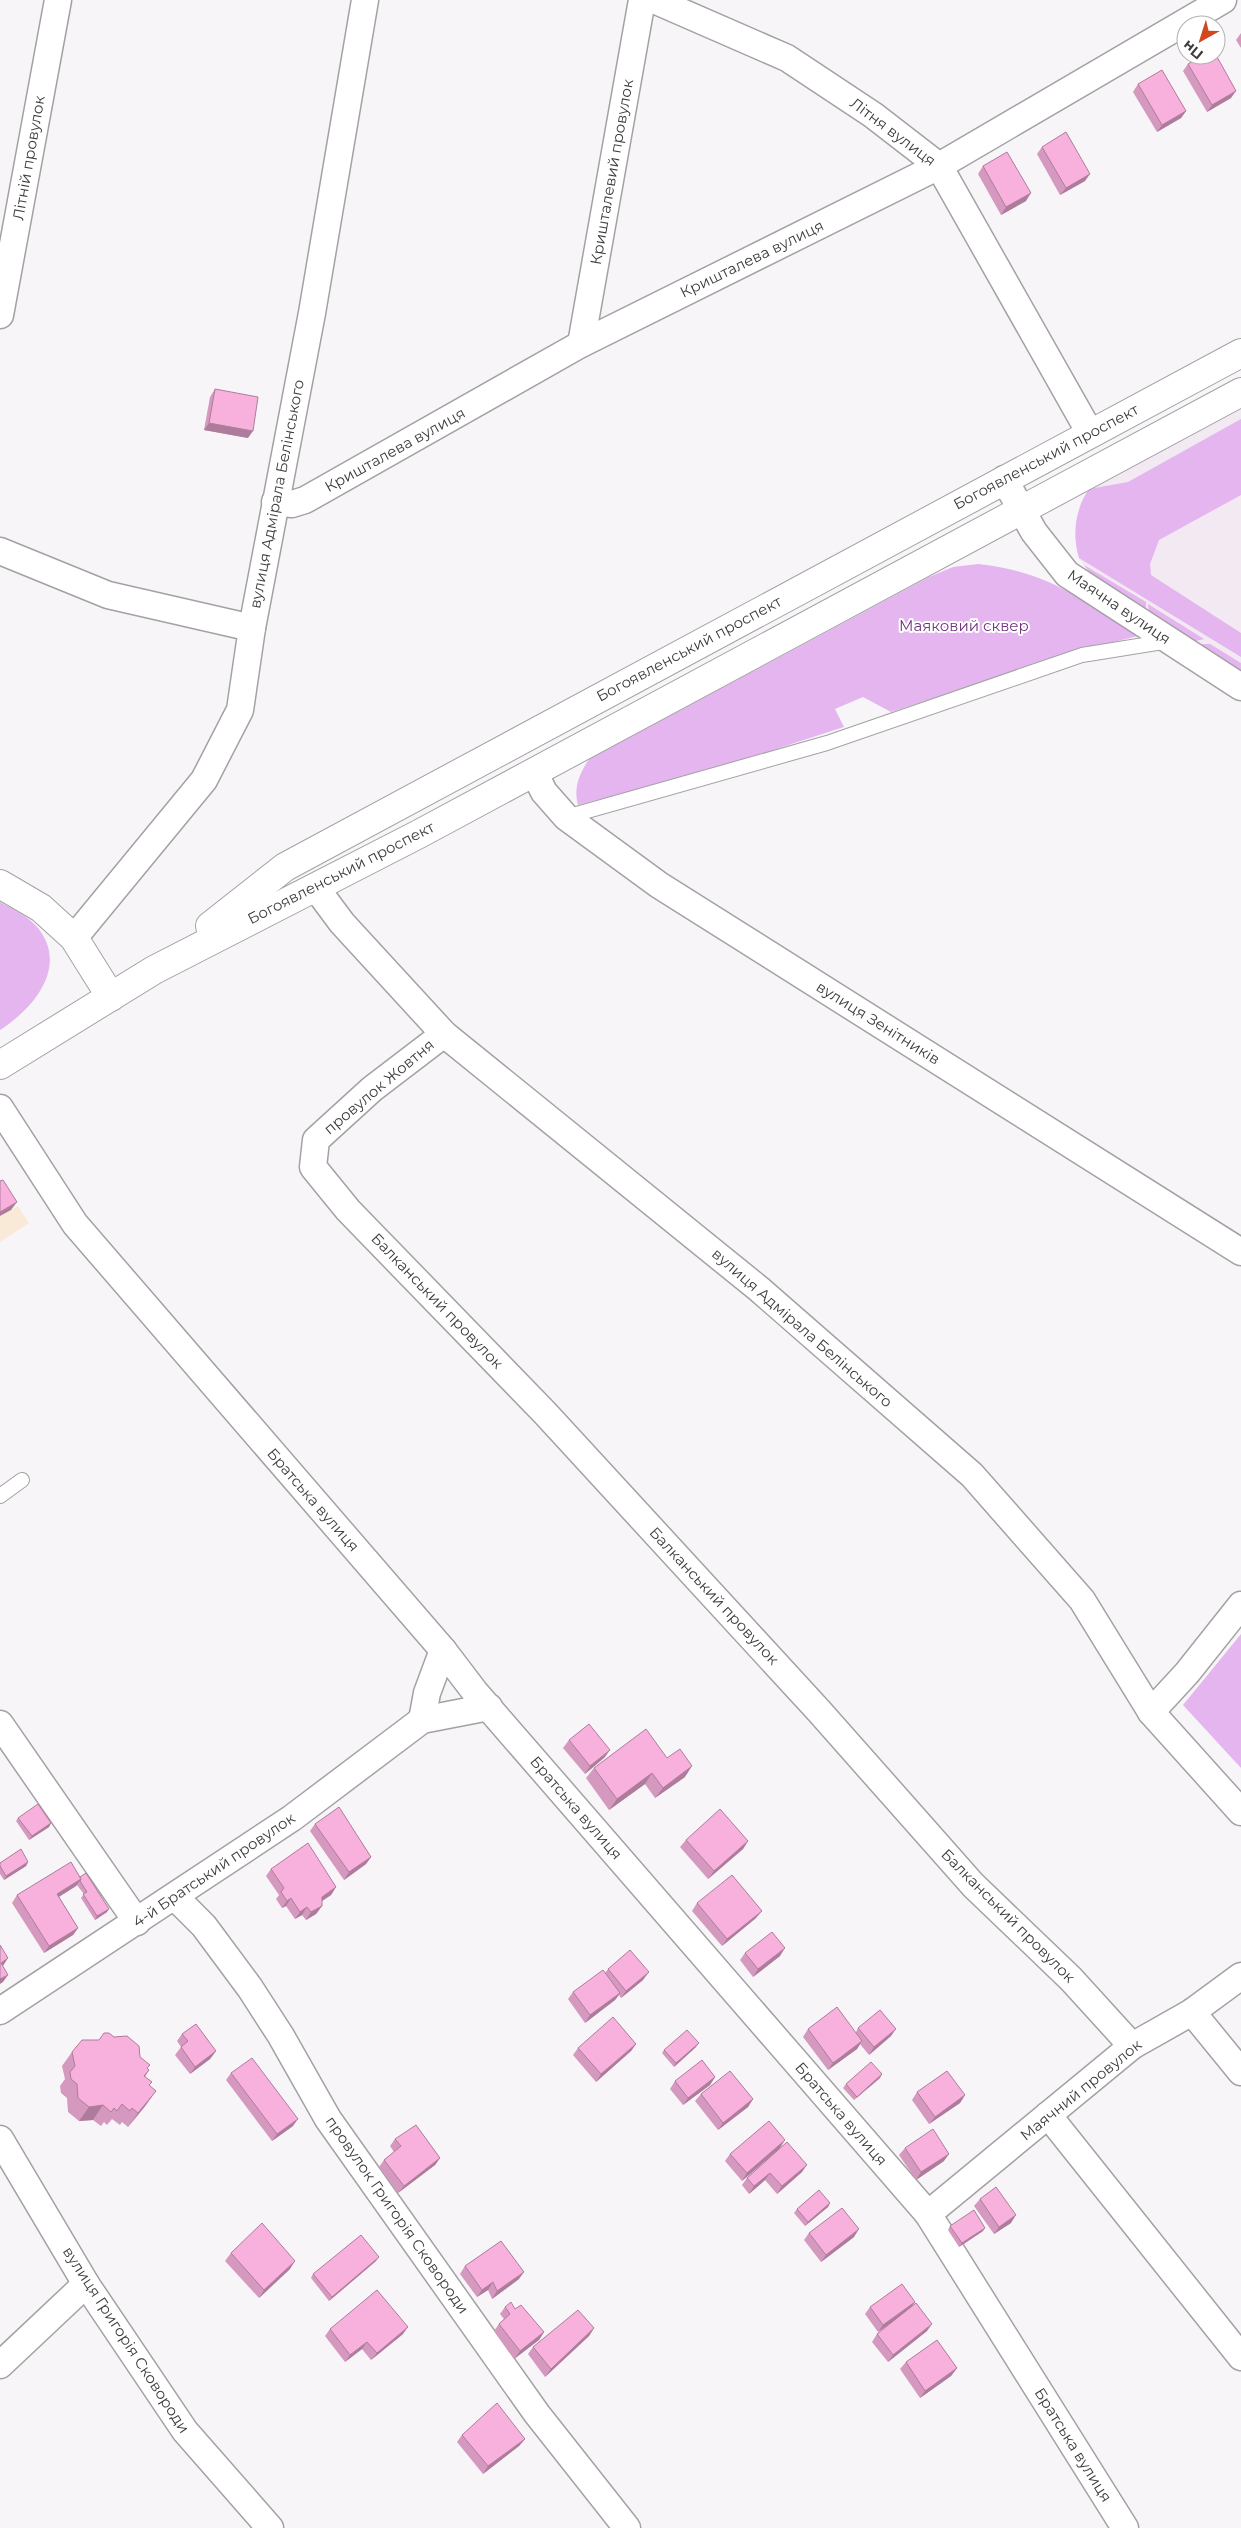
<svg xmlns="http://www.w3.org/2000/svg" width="1241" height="2528" font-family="Montserrat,sans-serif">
  <rect width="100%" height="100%" fill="#f8f5f9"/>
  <path fill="#f2e9f3" d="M1241 406V673L1088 572 1079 558 1075 538 1081 502 1089 489Z"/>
  <path fill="#f9ead7" d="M18 1206 29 1223 0 1242V1216Z"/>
  <g fill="#e4b5ef">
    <path d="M1241 419V495L1159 540 1150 564 1151 575 1241 633V657L1079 558C1072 535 1075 509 1089 489L1128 482Z"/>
    <path d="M978 564C1047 571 1082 599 1138 636L1081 650 891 712 863 697 835 709 844 727 714 769 578 805C573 787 580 773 589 759L929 577 953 567Z"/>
    <path d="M1084 565 1146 602V612L1095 579Z"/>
    <path d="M1148 604 1204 639 1192 642 1149 614Z"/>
    <path d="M1197 644H1210L1241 663V673Z"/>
    <path d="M0 902C13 909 28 916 38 928 69 967 33 1009 0 1030Z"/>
    <path d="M1241 1634V1768L1183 1705Z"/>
  </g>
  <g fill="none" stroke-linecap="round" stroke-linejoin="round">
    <g stroke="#a4a1a5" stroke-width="16">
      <g id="service">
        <path d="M566 817 827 743 1082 655 1169 641"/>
        <path d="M0 1496 22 1480"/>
      </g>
    </g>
    <g stroke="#a4a1a5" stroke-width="29">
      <g id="minor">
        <path d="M654 0 787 58 873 115 939 166 1090 433"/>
        <path d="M0 315 58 0"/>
        <path d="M581 344 642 0"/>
        <path d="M1004 479 1034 532 1067 574 1241 687"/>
        <path d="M275 502 292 504 305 500 581 344 939 166 1223 0"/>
        <path d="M0 551 108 595 252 628"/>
        <path d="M534 772 544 792 566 817 659 885 1241 1252"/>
        <path d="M316 888 342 923 444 1034 759 1289 972 1475 1082 1600 1151 1712 1241 1812"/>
        <path d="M74 938 204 780 240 710 252 628 312 313 365 0"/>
        <path d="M444 1034 372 1089 316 1140 313 1167 348 1210 545 1413 819 1711 973 1885 1071 1979 1132 2046"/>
        <path d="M0 1108 75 1224 443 1650 475 1692 928 2214 1125 2528"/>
        <path d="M1151 1712 1187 1673 1241 1605"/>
        <path d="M422 1720 427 1693 443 1650"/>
        <path d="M0 1724 137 1922"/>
        <path d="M175 1897 204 1926 250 1988 281 2036 328 2119 537 2414 627 2528"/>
        <path d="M0 2011 292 1818 422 1720 489 1707"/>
        <path d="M1192 2012 1241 2072"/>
        <path d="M1048 2115 1241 2357"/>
        <path d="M0 2139 86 2284 185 2431 270 2528"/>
        <path d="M928 2214 1132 2046 1192 2012 1241 1976"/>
        <path d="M0 2365 86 2284"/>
      </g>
    </g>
    <g stroke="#a4a1a5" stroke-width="30">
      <path id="tertiary" d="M0 884 41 908 74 938 111 997"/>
    </g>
    <g stroke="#a4a1a5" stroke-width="30">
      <g id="secondary">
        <path d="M210 926 285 867 1241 353"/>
        <path d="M0 1065 154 970 419 834 1241 392"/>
      </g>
    </g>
    <use href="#service" stroke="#fff" stroke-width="14"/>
    <use href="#minor" stroke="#fff" stroke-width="26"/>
    <use href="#tertiary" stroke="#fff" stroke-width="28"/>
    <use href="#secondary" stroke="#fff" stroke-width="28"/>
  </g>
  <g fill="#d598be">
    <path d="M1241 33V48L1236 40Z"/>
    <path d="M1188 64 1231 98 1207 112 1183 71Z"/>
    <path d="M1138 84 1186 111 1181 118 1157 132 1133 92Z"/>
    <path d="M1042 147 1085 181 1060 195 1037 154Z"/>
    <path d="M983 166 1026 201 1001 215 978 174Z"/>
    <path d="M215 389 248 438 204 430 210 397Z"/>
    <path d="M569 1740 605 1757 585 1774 563 1748Z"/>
    <path d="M667 1758 685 1777 655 1798 645 1784 609 1810 586 1778 594 1768Z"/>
    <path d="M18 1818 51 1823 49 1827 29 1840 16 1821Z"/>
    <path d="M315 1824 371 1857 366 1864 344 1880 310 1831Z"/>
    <path d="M686 1840 748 1841 743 1849 708 1879 680 1847Z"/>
    <path d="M28 1862 26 1866 4 1880 0 1874V1863Z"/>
    <path d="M271 1869 336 1887 331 1895 322 1901V1906L316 1914 306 1920 302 1915 295 1919 286 1906 282 1908 276 1899 279 1895 266 1876Z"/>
    <path d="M80 1877 107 1912 95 1920 81 1898 84 1894 77 1885 76 1886 59 1897 78 1928 73 1935 44 1953 12 1903 17 1895Z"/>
    <path d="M697 1903 756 1918 722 1946 692 1911Z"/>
    <path d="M745 1953 780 1956 753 1977 740 1960Z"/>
    <path d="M608 1969 643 1980 621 1998 619 1995 615 2000 585 2023 568 1999 573 1992 605 1973Z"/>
    <path d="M858 2028 891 2036 869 2055 860 2044 857 2049 828 2070 803 2037 808 2029 856 2032Z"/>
    <path d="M182 2034 216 2051 210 2059 190 2074 175 2055 181 2047 177 2041Z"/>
    <path d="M636 2044 631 2051 596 2082 573 2055 578 2048Z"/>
    <path d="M696 2047 674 2067 662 2053 664 2050Z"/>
    <path d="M72 2052 140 2057 147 2068 149 2070 145 2077 149 2085 146 2105 128 2127 122 2122 120 2125 112 2119 107 2125 104 2122 101 2126 93 2120 79 2121 68 2112 67 2098 61 2093 60 2086 65 2079 62 2066Z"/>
    <path d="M231 2073 293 2126 272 2141 226 2080Z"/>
    <path d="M715 2077 710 2085 683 2105 670 2089 675 2081Z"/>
    <path d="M880 2078 854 2100 843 2088 846 2084Z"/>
    <path d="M917 2092 965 2095 960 2103 929 2124 912 2100Z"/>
    <path d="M701 2094 753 2099 748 2107 718 2130 695 2101Z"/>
    <path d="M395 2139 440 2158 435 2165 398 2193 379 2167 384 2160 394 2152 390 2146Z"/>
    <path d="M787 2142 802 2172 777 2194 765 2180 749 2194 742 2185 747 2178Z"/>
    <path d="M780 2148 742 2181 725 2161 730 2154Z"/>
    <path d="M905 2148 944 2161 916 2180 899 2155Z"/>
    <path d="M980 2199 1011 2223 994 2234 974 2206Z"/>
    <path d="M830 2203 828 2207 805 2226 794 2213 797 2209Z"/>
    <path d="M950 2226 983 2231 959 2247 948 2230Z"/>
    <path d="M809 2233 854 2237 821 2262 804 2240Z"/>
    <path d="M231 2253 290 2269 259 2298 225 2261Z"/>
    <path d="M376 2261 329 2301 311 2278 313 2274Z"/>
    <path d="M465 2266 519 2279 492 2299 488 2290 477 2297 460 2274Z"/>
    <path d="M915 2302 911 2307 927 2331 888 2362 872 2342 877 2334 901 2316 878 2332 865 2314 870 2307Z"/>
    <path d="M505 2307 515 2309 544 2332 539 2340 514 2359 494 2331 499 2324 504 2319 500 2314Z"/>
    <path d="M594 2328 589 2336 545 2377 528 2354 533 2347Z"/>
    <path d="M330 2329 403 2334 371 2360 362 2349 345 2362 325 2336Z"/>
    <path d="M906 2362 957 2368 951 2376 920 2398 900 2369Z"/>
    <path d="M462 2435 525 2439 519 2446 483 2474 457 2442Z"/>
  </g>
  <g fill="#ae7c9b">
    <path d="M1236 91 1231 98 1207 112 1212 105Z"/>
    <path d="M1186 111 1181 118 1157 132 1162 125Z"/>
    <path d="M1090 174 1085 181 1060 195 1066 188Z"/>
    <path d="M1031 193 1026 201 1001 215 1006 207Z"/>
    <path d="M209 423 253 431 248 438 204 430Z"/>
    <path d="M17 1202 11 1210 0 1216V1212Z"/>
    <path d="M610 1750 605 1757 585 1774 590 1766Z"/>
    <path d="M692 1766 685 1777 655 1798 663 1788Z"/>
    <path d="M652 1773 645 1784 609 1810 617 1799Z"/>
    <path d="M51 1823 49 1827 29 1840 32 1836Z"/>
    <path d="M748 1841 743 1849 708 1879 714 1871Z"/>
    <path d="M371 1857 366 1864 344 1880 349 1872Z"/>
    <path d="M28 1862 26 1866 4 1880 6 1876Z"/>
    <path d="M81 1879 76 1886 52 1901 57 1894Z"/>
    <path d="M336 1887 331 1895 316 1905 322 1897Z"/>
    <path d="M291 1898 286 1906 282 1908 287 1901Z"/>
    <path d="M322 1906 316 1914 306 1920 311 1912Z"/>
    <path d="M307 1907 302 1915 295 1919 300 1912Z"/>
    <path d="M109 1909 107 1912 95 1920 97 1916Z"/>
    <path d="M762 1911 756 1918 722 1946 727 1939Z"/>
    <path d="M78 1928 73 1935 44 1953 49 1946Z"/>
    <path d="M785 1948 780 1956 753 1977 758 1969Z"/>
    <path d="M8 1958 3 1966 0 1967 1 1963Z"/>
    <path d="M649 1972 643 1980 621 1998 626 1991Z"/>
    <path d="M8 1975 3 1982 0 1984V1979Z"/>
    <path d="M620 1993 615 2000 585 2023 590 2015Z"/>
    <path d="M896 2029 891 2036 869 2055 874 2047Z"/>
    <path d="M862 2041 857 2049 828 2070 833 2063Z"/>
    <path d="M699 2043 696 2047 674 2067 676 2063Z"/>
    <path d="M636 2044 631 2051 596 2082 601 2074Z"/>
    <path d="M216 2051 210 2059 190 2074 195 2067Z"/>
    <path d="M882 2074 880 2078 854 2100 857 2097Z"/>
    <path d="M715 2077 710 2085 683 2105 688 2098Z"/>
    <path d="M156 2091 146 2105 128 2127 138 2113Z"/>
    <path d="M965 2095 960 2103 929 2124 935 2117Z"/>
    <path d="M753 2099 748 2107 718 2130 723 2123Z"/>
    <path d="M103 2105 93 2120 79 2121 89 2107Z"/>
    <path d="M298 2119 293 2126 272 2141 277 2134Z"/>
    <path d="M785 2140 780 2148 742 2181 747 2173Z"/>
    <path d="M949 2154 944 2161 916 2180 921 2172Z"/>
    <path d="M440 2158 435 2165 398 2193 404 2186Z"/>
    <path d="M807 2165 802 2172 777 2194 782 2186Z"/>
    <path d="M770 2173 765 2180 749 2194 754 2186Z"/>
    <path d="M830 2203 828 2207 805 2226 808 2222Z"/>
    <path d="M1016 2215 1011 2223 994 2234 999 2227Z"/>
    <path d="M985 2228 983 2231 959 2247 962 2243Z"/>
    <path d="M859 2229 854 2237 821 2262 826 2255Z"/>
    <path d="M379 2257 376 2261 329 2301 332 2297Z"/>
    <path d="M295 2261 290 2269 259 2298 264 2290Z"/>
    <path d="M524 2272 519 2279 492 2299 497 2291Z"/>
    <path d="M493 2282 488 2290 477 2297 482 2290Z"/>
    <path d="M915 2302 910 2309 878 2332 883 2325Z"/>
    <path d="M932 2324 927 2331 888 2362 893 2355Z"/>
    <path d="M408 2327 403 2334 371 2360 377 2353Z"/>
    <path d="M594 2328 589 2336 545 2377 551 2369Z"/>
    <path d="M544 2332 539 2340 514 2359 520 2351Z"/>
    <path d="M367 2342 362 2349 345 2362 350 2355Z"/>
    <path d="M957 2368 951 2376 920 2398 925 2391Z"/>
    <path d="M525 2439 519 2446 483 2474 488 2466Z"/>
  </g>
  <g fill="#f8b1dd" stroke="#ae7c9b">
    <path d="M1203 55H1216L1236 91 1212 105 1188 64Z"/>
    <path d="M1162 70 1186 111 1162 125 1138 84Z"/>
    <path d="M1066 132 1090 174 1066 188 1042 147Z"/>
    <path d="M1007 152 1031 193 1006 207 983 166Z"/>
    <path d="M215 389 258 397 253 431 209 423Z"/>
    <path d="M3 1180 17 1202 0 1212V1181Z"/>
    <path d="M589 1724 610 1750 590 1766 569 1740Z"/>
    <path d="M646 1729 667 1758 680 1749 692 1766 663 1788 652 1773 617 1799 594 1768Z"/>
    <path d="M38 1804 51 1823 32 1836 18 1818Z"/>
    <path d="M339 1807 371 1857 349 1872 315 1824Z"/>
    <path d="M720 1809 748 1841 714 1871 686 1840Z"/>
    <path d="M308 1843 336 1887 322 1897V1906L311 1912 307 1907 300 1912 291 1898 287 1901 281 1892 284 1888 271 1869Z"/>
    <path d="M21 1849 28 1862 6 1876 0 1866V1863Z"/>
    <path d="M71 1862 81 1879 57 1894 78 1928 49 1946 17 1895Z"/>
    <path d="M86 1873 109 1909 97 1916 83 1894 87 1892 80 1881 81 1879 80 1877Z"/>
    <path d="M732 1875 762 1911 727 1939 697 1903Z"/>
    <path d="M772 1932 785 1948 758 1969 745 1953Z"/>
    <path d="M0 1945 8 1958 1 1963 8 1975 0 1979Z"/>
    <path d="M630 1950 649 1972 626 1991 608 1969Z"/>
    <path d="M603 1970 620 1993 590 2015 573 1992Z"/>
    <path d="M837 2007 862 2041 833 2063 808 2029Z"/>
    <path d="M880 2010 896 2029 874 2047 858 2028Z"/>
    <path d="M613 2017 636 2044 601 2074 578 2048Z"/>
    <path d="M196 2024 216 2051 195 2067 181 2047 188 2041 182 2034Z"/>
    <path d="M687 2030 699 2043 676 2063 664 2050Z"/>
    <path d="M104 2033H109L114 2037 127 2036 139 2046 140 2057 150 2065 147 2068 149 2070 144 2076 152 2082 149 2085 156 2091 138 2113 132 2108 130 2111 122 2104 117 2111 114 2108 111 2112 103 2105 89 2107 78 2098 77 2084 71 2079 70 2072 75 2066 72 2052 82 2040H99Z"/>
    <path d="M252 2058 298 2119 277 2134 231 2073Z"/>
    <path d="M702 2060 715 2077 688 2098 675 2081Z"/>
    <path d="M871 2062 882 2074 857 2097 846 2084Z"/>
    <path d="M730 2071 753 2099 723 2123 701 2094Z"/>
    <path d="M947 2071 965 2095 935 2117 917 2092Z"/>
    <path d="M769 2121 785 2140 747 2173 730 2154Z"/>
    <path d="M416 2125 440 2158 404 2186 384 2160 401 2146 395 2139Z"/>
    <path d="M933 2129 949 2154 921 2172 905 2148Z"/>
    <path d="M787 2142 807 2165 782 2186 770 2173 754 2186 747 2178Z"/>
    <path d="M996 2187 1016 2215 999 2227 980 2199Z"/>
    <path d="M819 2190 830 2203 808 2222 797 2209Z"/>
    <path d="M842 2208 859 2229 826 2255 809 2233Z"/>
    <path d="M974 2210 985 2228 962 2243 950 2226Z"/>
    <path d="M262 2223 295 2261 264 2290 231 2253Z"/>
    <path d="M361 2235 379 2257 332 2297 313 2274Z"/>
    <path d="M501 2241 524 2272 497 2291 493 2282 482 2290 465 2266Z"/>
    <path d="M902 2284 915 2302 883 2325 870 2307Z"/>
    <path d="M377 2290 408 2327 377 2353 367 2342 350 2355 330 2329Z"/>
    <path d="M511 2302 515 2309 521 2305 544 2332 520 2351 499 2324 510 2314 505 2307Z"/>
    <path d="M916 2303 932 2324 893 2355 877 2334Z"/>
    <path d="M578 2310 594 2328 551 2369 533 2347Z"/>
    <path d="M937 2340 957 2368 925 2391 906 2362Z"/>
    <path d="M497 2403 525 2439 488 2466 462 2435Z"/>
  </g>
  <g text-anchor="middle" stroke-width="4" stroke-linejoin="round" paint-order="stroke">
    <g font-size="15" fill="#3d3c3d" stroke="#fff">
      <text transform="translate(893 132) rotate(37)" y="5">Літня вулиця</text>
      <text transform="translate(29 158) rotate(-80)" y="5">Літній провулок</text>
      <text transform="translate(612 172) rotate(-80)" y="5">Кришталевий провулок</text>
      <text transform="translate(752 259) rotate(-26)" y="5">Кришталева вулиця</text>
      <text transform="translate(395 450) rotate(-29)" y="5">Кришталева вулиця</text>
      <text transform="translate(1046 457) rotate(-28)" y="5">Богоявленський проспект</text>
      <text transform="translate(277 494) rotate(-79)" y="5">вулиця Адмірала Белінського</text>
      <text transform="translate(1119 607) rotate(34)" y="5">Маячна вулиця</text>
      <text transform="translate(689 649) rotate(-28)" y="5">Богоявленський проспект</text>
      <text transform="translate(341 873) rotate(-27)" y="5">Богоявленський проспект</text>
      <text transform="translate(878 1023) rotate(32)" y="5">вулиця Зенітників</text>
      <text transform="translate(379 1087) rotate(-40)" y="5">провулок Жовтня</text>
      <text transform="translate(437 1301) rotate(46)" y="5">Балканський провулок</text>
      <text transform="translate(802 1328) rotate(41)" y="5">вулиця Адмірала Белінського</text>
      <text transform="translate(313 1500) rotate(49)" y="5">Братська вулиця</text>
      <text transform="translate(714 1596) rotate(47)" y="5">Балканський провулок</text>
      <text transform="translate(576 1808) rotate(49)" y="5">Братська вулиця</text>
      <text transform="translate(214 1870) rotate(-34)" y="5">4-й Братський провулок</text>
      <text transform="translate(1008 1916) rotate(45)" y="5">Балканський провулок</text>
      <text transform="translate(1081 2090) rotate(-39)" y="5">Маячний провулок</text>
      <text transform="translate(841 2114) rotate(49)" y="5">Братська вулиця</text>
      <text transform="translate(397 2215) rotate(55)" y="5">провулок Григорія Сковороди</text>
      <text transform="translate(126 2340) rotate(57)" y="5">вулиця Григорія Сковороди</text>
      <text transform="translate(1073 2445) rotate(58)" y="5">Братська вулиця</text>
    </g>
    <g font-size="15" fill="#71357e" stroke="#fff">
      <text x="964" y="631">Маяковий сквер</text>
    </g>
  </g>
  <g transform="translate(1201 40) rotate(219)"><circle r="24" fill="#ffffff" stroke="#b1b1b1"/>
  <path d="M0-4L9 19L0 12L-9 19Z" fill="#d0481c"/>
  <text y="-8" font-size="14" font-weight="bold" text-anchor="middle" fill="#3d3c3d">Пн</text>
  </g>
</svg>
